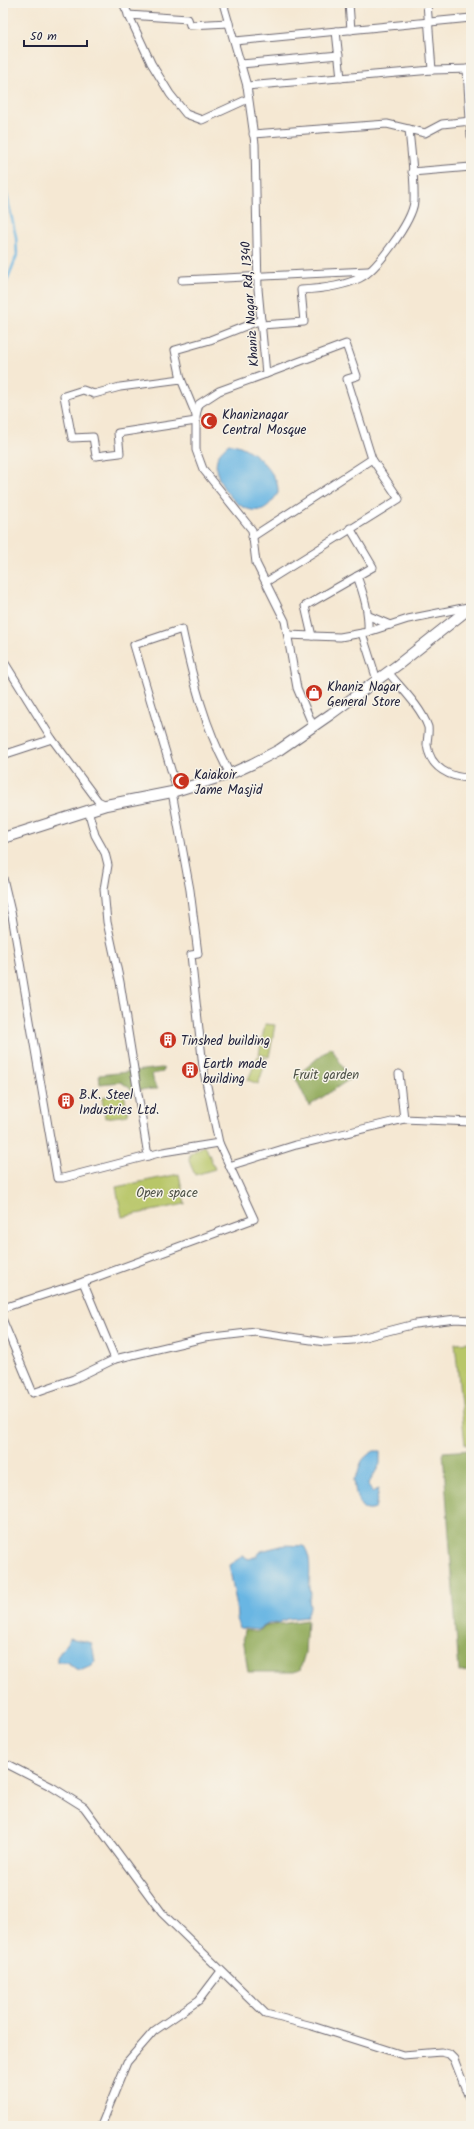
<svg xmlns="http://www.w3.org/2000/svg" width="474" height="2129" font-family="Kalam,sans-serif">
  <rect width="100%" height="100%" fill="#f7f3e8"/>
  <filter id="ink" filterUnits="userSpaceOnUse"><feTurbulence type="fractalNoise" baseFrequency=".025" numOctaves="2"/><feDisplacementMap in="SourceGraphic" scale="8" xChannelSelector="R" yChannelSelector="G"/><feConvolveMatrix kernelMatrix="1 2 1 2 8 2 1 2 1" color-interpolation-filters="sRGB"/></filter>
  <filter id="wash" filterUnits="userSpaceOnUse"><feTurbulence type="fractalNoise" baseFrequency=".012" numOctaves="4" result="noise"/><feDisplacementMap in="SourceGraphic" scale="16" xChannelSelector="R" yChannelSelector="G"/><feGaussianBlur stdDeviation="0.9" result="paint"/><feColorMatrix in="noise" values="0 0 0 0 0 0 0 0 0 0 0 0 0 0 0 0 0 1.4 0 .05"/><feComposite in="paint" operator="in"/></filter>
  <g filter="url(#wash)">
    <rect width="100%" height="100%" fill="#f5e8d3"/>
    <g fill="#b8c668" stroke="#6d7452">
      <path d="M265 1024 275 1025 269 1057 259 1054Z"/>
      <path d="M258 1056 267 1059 258 1084 248 1080Z"/>
      <path d="M124 1093 128 1115 105 1118 102 1097Z"/>
      <path d="M205 1145 215 1169 195 1175 189 1161 190 1154Z"/>
      <path d="M179 1174 185 1204 122 1217 116 1187Z"/>
      <path d="M471 1342V1444L465 1445 455 1343Z"/>
    </g>
    <g fill="#92ab5c" stroke="#5a664c">
      <path d="M331 1047 350 1079 309 1106 295 1077Z"/>
      <path d="M162 1068 164 1069 163 1072 152 1074 154 1083 158 1089 132 1090 121 1082 100 1084 99 1075Z"/>
      <path d="M471 1450V1671L459 1672 443 1452Z"/>
      <path d="M307 1620 305 1653 300 1670 294 1672H248L243 1637 244 1630 257 1632 266 1626Z"/>
    </g>
    <g fill="#69b6e3" stroke="#466c8f">
      <path d="M229 444C246 443 269 465 276 481 278 485 278 489 278 493 274 499 268 508 260 510 238 515 211 479 217 459 219 452 224 448 229 444Z"/>
      <path d="M374 1451H380V1464L368 1485 372 1492 379 1489 375 1509C358 1516 355 1491 354 1479 363 1470 354 1462 374 1451Z"/>
      <path d="M285 1545 304 1546C314 1560 307 1578 311 1594L309 1599 310 1607 307 1617 287 1619 278 1623 268 1624 258 1630 240 1628 237 1620 236 1602 229 1565 243 1556 249 1559 257 1556 261 1551Z"/>
      <path d="M70 1638 91 1643 93 1649 95 1662 91 1666 82 1670 76 1669 67 1662H57V1657Z"/>
    </g>
    <g fill="none" stroke-linecap="round" stroke-linejoin="round">
      <path stroke="#69b6e3" stroke-width="2.5" d="M3 178 16 237 17 255 3 291"/>
    </g>
  </g>
  <g filter="url(#ink)">
    <g fill="none" stroke-linecap="round" stroke-linejoin="round">
      <g stroke="#6c6770" stroke-width="9">
        <g id="street">
          <path d="M123 3 151 63 170 94 186 114 202 120 248 99"/>
          <path d="M223 3 247 86 255 144 258 289 266 374 219 391 199 404 196 415V450L203 469 252 530 256 563 285 621 297 688 313 726"/>
          <path d="M349 3 351 30"/>
          <path d="M427 3 432 70 471 69"/>
          <path d="M128 15 188 19 190 25 229 23"/>
          <path d="M336 31 341 78"/>
          <path d="M235 41 471 18"/>
          <path d="M241 64 339 55"/>
          <path d="M467 69 471 136"/>
          <path d="M247 86 432 70"/>
          <path d="M253 134 387 124 425 133 442 124 471 121"/>
          <path d="M412 172 471 167"/>
          <path d="M182 280 368 271"/>
          <path d="M261 325 304 322 301 290C320 289 342 287 360 278 377 270 412 221 414 202 415 179 411 153 409 129"/>
          <path d="M266 374 346 344 357 376 347 379 372 459"/>
          <path d="M181 379 175 350 210 340 261 320"/>
          <path d="M196 415 181 379 120 387 94 394 83 390 64 396 72 438 93 437 96 456 120 453 118 433 196 421"/>
          <path d="M252 537 372 459 399 499 266 582"/>
          <path d="M357 576C364 595 369 612 368 632"/>
          <path d="M369 616 390 625"/>
          <path d="M362 633 377 680"/>
          <path d="M288 635 312 636 305 606 373 567 350 528"/>
          <path d="M312 636 340 637 368 632 408 619 468 607"/>
          <path d="M3 660 52 739 98 801 106 805"/>
          <path d="M388 672C401 688 421 707 428 727 429 732 427 739 427 745 430 768 450 778 471 778"/>
          <path d="M3 755 52 739"/>
          <path d="M177 790 134 645 182 629C193 680 205 728 230 774"/>
          <path d="M88 810 95 835 105 853 108 865 104 889 107 922 120 982 148 1156"/>
          <path d="M3 878 12 916 57 1178H63L163 1152 219 1143 203 1067 191 955 198 954 190 890 172 792"/>
          <path d="M404 1119 471 1122"/>
          <path d="M229 1166 296 1145 404 1119 399 1074"/>
          <path d="M83 1282 254 1219 219 1143"/>
          <path d="M3 1308 83 1282 115 1359"/>
          <path d="M3 1321 33 1393 74 1379 115 1359 204 1338 256 1332 325 1342 353 1340 415 1324 456 1319 471 1320"/>
          <path d="M3 1762 52 1787 84 1807 162 1913 266 2014 312 2026 403 2055 441 2052 449 2054 454 2059 471 2103"/>
          <path d="M101 2126 127 2062 154 2031 199 2000 221 1971"/>
        </g>
      </g>
      <g stroke="#6c6770" stroke-width="12">
        <path id="secondary" d="M3 838 106 805 172 792 230 774 252 764 279 750 331 714 399 664 471 607"/>
      </g>
      <use href="#street" stroke="#fff" stroke-width="7"/>
      <use href="#secondary" stroke="#fff" stroke-width="10"/>
    </g>
  </g>
  <defs>
    <g id="mosque-disc" transform="scale(0.9)"><circle r="9.5" fill="#c8321e" stroke="#f7f3e8"/><path d="M3.5-4.9A6 6 0 1 0 3.5 4.9A5 5 0 1 1 3.5-4.9Z" fill="#fff"/></g>
    <g id="shop-disc" transform="scale(0.9)"><circle r="9.5" fill="#c8321e" stroke="#f7f3e8"/><path d="M-5-2.5h2.3a2.7 3.5 0 0 1 5.4 0H5L5.5 6h-11ZM-1.5-2.5h3a1.5 2.3 0 0 0-3 0Z" fill="#fff"/></g>
    <g id="building-disc" transform="scale(0.9)"><circle r="9.5" fill="#c8321e" stroke="#f7f3e8"/><path d="M-4-6H4V6H1V3H-1V6H-4ZM-2.5-4.3h1.7v1.8h-1.7ZM.8-4.3h1.7v1.8H.8ZM-2.5-1h1.7V.8h-1.7ZM.8-1h1.7V.8H.8Z" fill="#fff"/></g>
  </defs>
  <g fill-rule="evenodd">
    <use href="#mosque-disc" x="209" y="421"/>
    <use href="#shop-disc" x="314" y="693"/>
    <use href="#mosque-disc" x="181" y="781"/>
    <use href="#building-disc" x="168" y="1040"/>
    <use href="#building-disc" x="190" y="1070"/>
    <use href="#building-disc" x="66" y="1101"/>
  </g>
  <g text-anchor="middle" stroke-width="3" stroke-linejoin="round" paint-order="stroke">
    <g font-size="13" fill="#22223b" stroke="#f7f3e8">
      <text transform="translate(249 304) rotate(-94)" y="5">Khaniz Nagar Rd, 1340</text>
    </g>
    <g font-size="13" fill="#22223b" stroke="#f7f3e8" text-anchor="start">
      <text x="222" y="419">Khaniznagar<tspan x="222" dy="15">Central Mosque</tspan></text>
      <text x="327" y="691">Khaniz Nagar<tspan x="327" dy="15">General Store</tspan></text>
      <text x="194" y="779">Kaiakoir<tspan x="194" dy="15">Jame Masjid</tspan></text>
      <text x="181" y="1045">Tinshed building</text>
      <text x="203" y="1068">Earth made<tspan x="203" dy="15">building</tspan></text>
      <text x="79" y="1099">B.K. Steel<tspan x="79" dy="15">Industries Ltd.</tspan></text>
    </g>
    <g font-size="13" fill="#4f5348" stroke="#f7f3e8">
      <text x="326" y="1079">Fruit garden</text>
      <text x="167" y="1197">Open space</text>
    </g>
  </g>
  <rect width="474" height="2129" fill="none" stroke="#f7f3e8" stroke-width="16"/>
  <path d="M24 40v6h63v-6" fill="none" stroke="#22223b" stroke-width="2"/>
  <text x="30" y="40" font-size="12" fill="#22223b" stroke="#f7f3e8" stroke-width="3" paint-order="stroke">50 m</text>
</svg>
